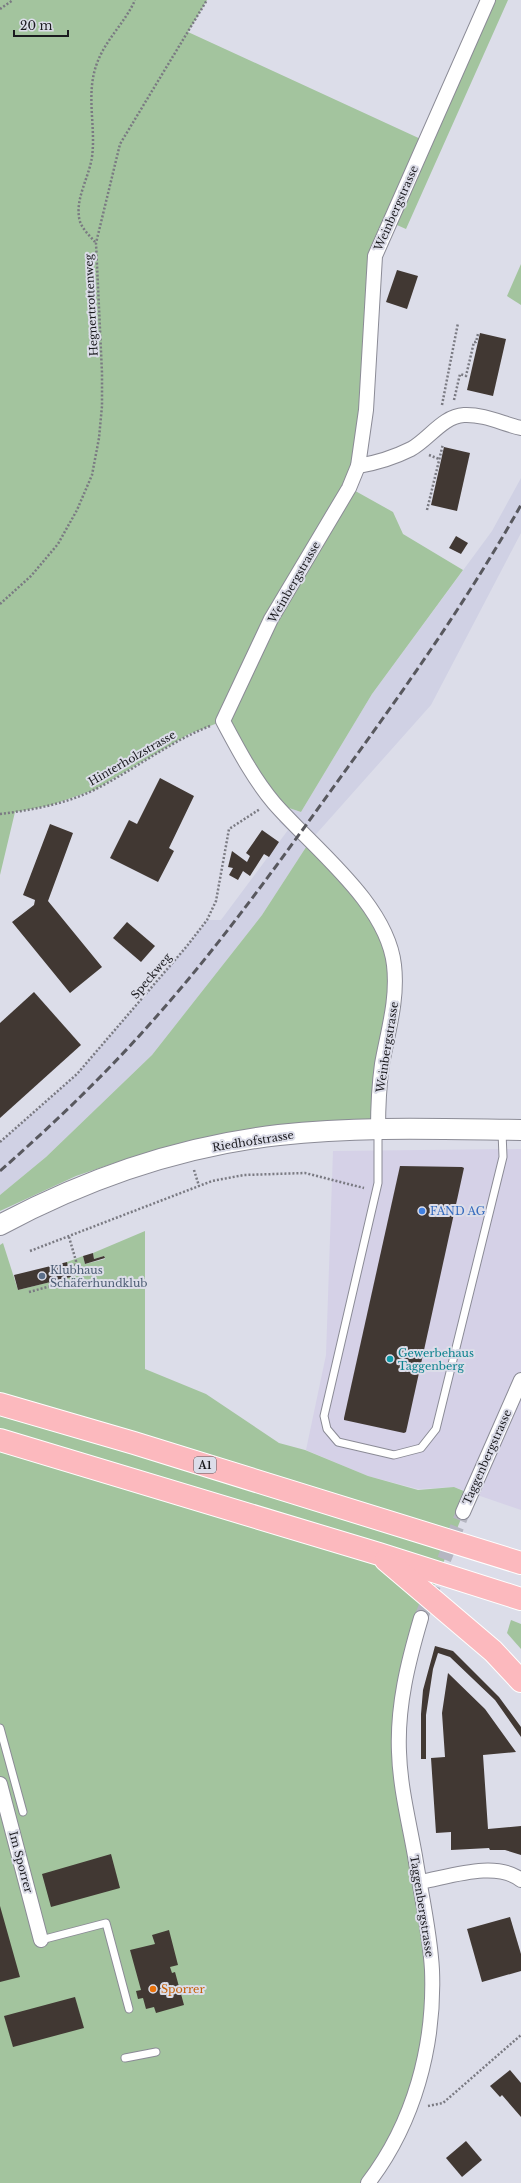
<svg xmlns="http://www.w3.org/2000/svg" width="521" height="2183" font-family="'Libre Baskerville',serif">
  <rect width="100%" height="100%" fill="#dcdde9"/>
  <path fill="#d5d1e7" d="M521 1149V1510L454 1487 418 1489 368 1476 306 1450 326 1355 333 1151Z"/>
  <path fill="#d0d1e4" d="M521 478V533L431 705 310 841 262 915 152 1055 46 1157 0 1195V1142L77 1074 187 946 207 920H221L288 830 279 822 289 808 301 812 372 694 492 531Z"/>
  <g fill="#a3c49e">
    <path d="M0 0H207L188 32 425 141 488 0H508L406 229 390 222 373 274 371 312 350 488 393 512 403 534 463 570 372 694 301 812 289 808 284 814 223 721 189 734 94 790 51 805 15 812 0 875Z"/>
    <path d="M521 264V305L507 296Z"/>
    <path d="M310 841 371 909 394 964 378 1130 228 1133 189 1141 132 1157 76 1176 0 1211V1195L46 1157 152 1055 262 915Z"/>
    <path d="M145 1231V1369L206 1394 279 1443 305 1450 368 1476 418 1490 454 1487 471 1494 421 1618 399 1752 432 1969 420 2076 368 2183H0V1245L3 1243 18 1290 70 1277 67 1262 83 1256 85 1264 105 1259 104 1256 94 1259 93 1253Z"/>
    <path d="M511 1620 521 1624V1649L507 1633Z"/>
  </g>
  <g fill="#413833">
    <path d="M397 270 418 276 407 309 386 302Z"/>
    <path d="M480 333 506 339 493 396 467 390Z"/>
    <path d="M444 447 470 453 457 511 431 505Z"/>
    <path d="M456 536 468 543 461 554 449 548Z"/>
    <path d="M160 778 194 796 169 848 174 851 158 882 110 858 129 820 137 824Z"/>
    <path d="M50 824 73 833 48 901 102 967 70 993 12 922 34 905 35 900 23 895Z"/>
    <path d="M262 830 279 842 269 857 264 854 250 876 243 871 238 880 229 875 233 868 228 867 232 851 247 862 250 856 246 853Z"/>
    <path d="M127 922 155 946 141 962 113 938Z"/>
    <path d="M34 992 81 1045 0 1118V1023Z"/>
    <path d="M400 1166 462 1167 464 1168 406 1432 404 1433 344 1420V1418Z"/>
    <path d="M93 1253 94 1259 104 1256 105 1258 85 1264 83 1256Z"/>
    <path d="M67 1262 71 1277 18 1290 14 1275Z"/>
    <path d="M435 1646 453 1651 499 1697 521 1727V1737L495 1700 450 1657 438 1653 433 1669 426 1715V1759H421V1714L423 1690Z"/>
    <path d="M448 1673 485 1709 516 1752 483 1755 488 1829 521 1826V1855L505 1850H490L489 1848 451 1850V1832L436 1833 431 1758 445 1757 442 1713Z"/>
    <path d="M111 1854 120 1888 51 1907 42 1874Z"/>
    <path d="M0 1906 20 1977 0 1982Z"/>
    <path d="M510 1917 521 1954V1971L482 1982 467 1929Z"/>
    <path d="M169 1930 178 1965 170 1967 172 1973 175 1972 184 2005 156 2013 154 2007 146 2009 143 1998 138 1999 136 1991 141 1990 130 1950 155 1944 152 1935Z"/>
    <path d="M75 1997 84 2028 13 2047 4 2016Z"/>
    <path d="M510 2070 521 2083V2117L502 2095 500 2097 490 2086Z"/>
    <path d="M466 2141 482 2160 462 2177 446 2158Z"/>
  </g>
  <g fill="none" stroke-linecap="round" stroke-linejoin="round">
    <path stroke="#b5b6c1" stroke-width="14" stroke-dasharray="14 7" stroke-linecap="butt" d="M421 1618 463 1512"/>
    <g stroke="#8b8b96" stroke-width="9">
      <g id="lane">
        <path d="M378 1130V1183L324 1416 327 1429 338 1442 394 1455 421 1448 436 1429 503 1157 502 1132"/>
        <path d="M0 1728 23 1812"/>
        <path d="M41 1940 106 1923 129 2009"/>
        <path d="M125 2058 156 2052"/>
      </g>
    </g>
    <g stroke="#8b8b96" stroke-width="16">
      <g id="street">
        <path d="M358 466C376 463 395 457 411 449 429 439 443 416 464 415 484 414 503 424 521 428"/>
        <path d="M378 1130C378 1108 379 1086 382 1064 388 1031 398 999 394 965 387 903 313 848 274 803 253 778 238 749 223 721L271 619 349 488 358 466 366 410 375 256 488 0"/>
        <path d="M463 1512 521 1380"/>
        <path d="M0 1784 41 1940"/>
        <path d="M420 1882C449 1877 496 1860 521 1880"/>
        <path d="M368 2183C414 2123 435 2046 432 1970 430 1932 421 1894 415 1856 409 1822 400 1787 399 1752 397 1706 408 1662 421 1618"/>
      </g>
    </g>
    <g stroke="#8b8b96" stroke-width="22">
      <path id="secondary" d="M0 1225C86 1179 182 1146 279 1135 359 1126 441 1129 521 1130"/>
    </g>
    <g stroke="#fff" stroke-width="24">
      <g id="highway">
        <path d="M0 1404 134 1443 521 1563"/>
        <path d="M0 1440 379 1554 521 1599"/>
        <path d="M386 1560 493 1651 521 1681"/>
      </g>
    </g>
    <g stroke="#7a7a82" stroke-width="2.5" stroke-dasharray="2 2" stroke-linecap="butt">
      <path d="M0 9 13 0"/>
      <path d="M95 242C89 235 80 227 79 217 76 197 89 177 92 157 96 127 86 96 96 66 104 41 125 23 135 0"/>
      <path d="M454 400 460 374 466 376 474 342H476L478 334"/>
      <path d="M442 405 458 323"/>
      <path d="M429 455 439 459"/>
      <path d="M427 510 443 444"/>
      <path d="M0 604 31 576 58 544 77 510 92 475 99 438 102 406V373L96 243 120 144 207 0"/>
      <path d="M0 814C32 810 65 804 94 790 134 770 169 742 210 726"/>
      <path d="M0 1142 77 1074 187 946 207 920 216 901 229 829 260 809"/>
      <path d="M194 1170 199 1186"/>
      <path d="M30 1251 212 1181 244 1175 305 1173 364 1188"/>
      <path d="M29 1292 73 1280 76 1261 69 1237"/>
      <path d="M428 2106 443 2103 521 2035"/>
    </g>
    <use href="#lane" stroke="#fff" stroke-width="7"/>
    <use href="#street" stroke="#fff" stroke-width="14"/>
    <use href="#secondary" stroke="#fff" stroke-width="20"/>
    <use href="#highway" stroke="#fcb9be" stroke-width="22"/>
    <path stroke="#58585e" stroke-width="3" stroke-dasharray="8 4" stroke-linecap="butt" d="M0 1171C58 1120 113 1067 163 1009 225 938 280 861 335 785 401 694 466 603 521 505"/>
  </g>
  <circle fill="#3f7fe0" stroke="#dcdde9" stroke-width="1.5" cx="422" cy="1211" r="4"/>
  <circle fill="#5c6f8a" stroke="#dcdde9" stroke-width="1.5" cx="42" cy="1276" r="4"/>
  <circle fill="#0f9aa8" stroke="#dcdde9" stroke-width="1.5" cx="390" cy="1359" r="4"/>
  <circle fill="#e8710a" stroke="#dcdde9" stroke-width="1.5" cx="153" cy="1989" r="4"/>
  <g text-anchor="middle" stroke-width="4" stroke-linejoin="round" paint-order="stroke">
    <rect fill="#dcdde9" stroke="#55555c" stroke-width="1" x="194" y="1457" width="22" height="16" rx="3"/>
    <g font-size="10" font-weight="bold" fill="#1b1b1f">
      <text x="205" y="1469">A1</text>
    </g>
    <g font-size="11" fill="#1b1b1f" stroke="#dcdde9">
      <text transform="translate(396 208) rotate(-66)" y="4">Weinbergstrasse</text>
      <text transform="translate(91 305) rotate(-93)" y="4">Hegnertrottenweg</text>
      <text transform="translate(294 582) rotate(-60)" y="4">Weinbergstrasse</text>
      <text transform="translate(132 758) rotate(-30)" y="4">Hinterholzstrasse</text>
      <text transform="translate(151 976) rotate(-50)" y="4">Speckweg</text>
      <text transform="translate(387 1047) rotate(-81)" y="4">Weinbergstrasse</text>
      <text transform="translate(253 1141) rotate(-9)" y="4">Riedhofstrasse</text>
      <text transform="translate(487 1457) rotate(-66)" y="4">Taggenbergstrasse</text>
      <text transform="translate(21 1862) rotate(75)" y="4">Im Sporrer</text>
      <text transform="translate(422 1906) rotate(81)" y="4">Taggenbergstrasse</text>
    </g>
    <g font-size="11" fill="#366cbe" stroke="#dcdde9" text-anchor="start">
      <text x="430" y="1215">FAND AG</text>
    </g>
    <g font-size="11" fill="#4e5e75" stroke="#dcdde9" text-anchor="start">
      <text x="50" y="1274">Klubhaus<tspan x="50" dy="13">Schäferhundklub</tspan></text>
    </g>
    <g font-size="11" fill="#0d838f" stroke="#dcdde9" text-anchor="start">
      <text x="398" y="1357">Gewerbehaus<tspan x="398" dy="13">Taggenberg</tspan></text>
    </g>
    <g font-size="11" fill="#c56008" stroke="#dcdde9" text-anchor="start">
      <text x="161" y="1993">Sporrer</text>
    </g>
  </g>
  <path d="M14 30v6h54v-6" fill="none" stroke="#1b1b1f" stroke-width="2"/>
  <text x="20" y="30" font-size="12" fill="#1b1b1f" stroke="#dcdde9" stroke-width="3" paint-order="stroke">20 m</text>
</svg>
